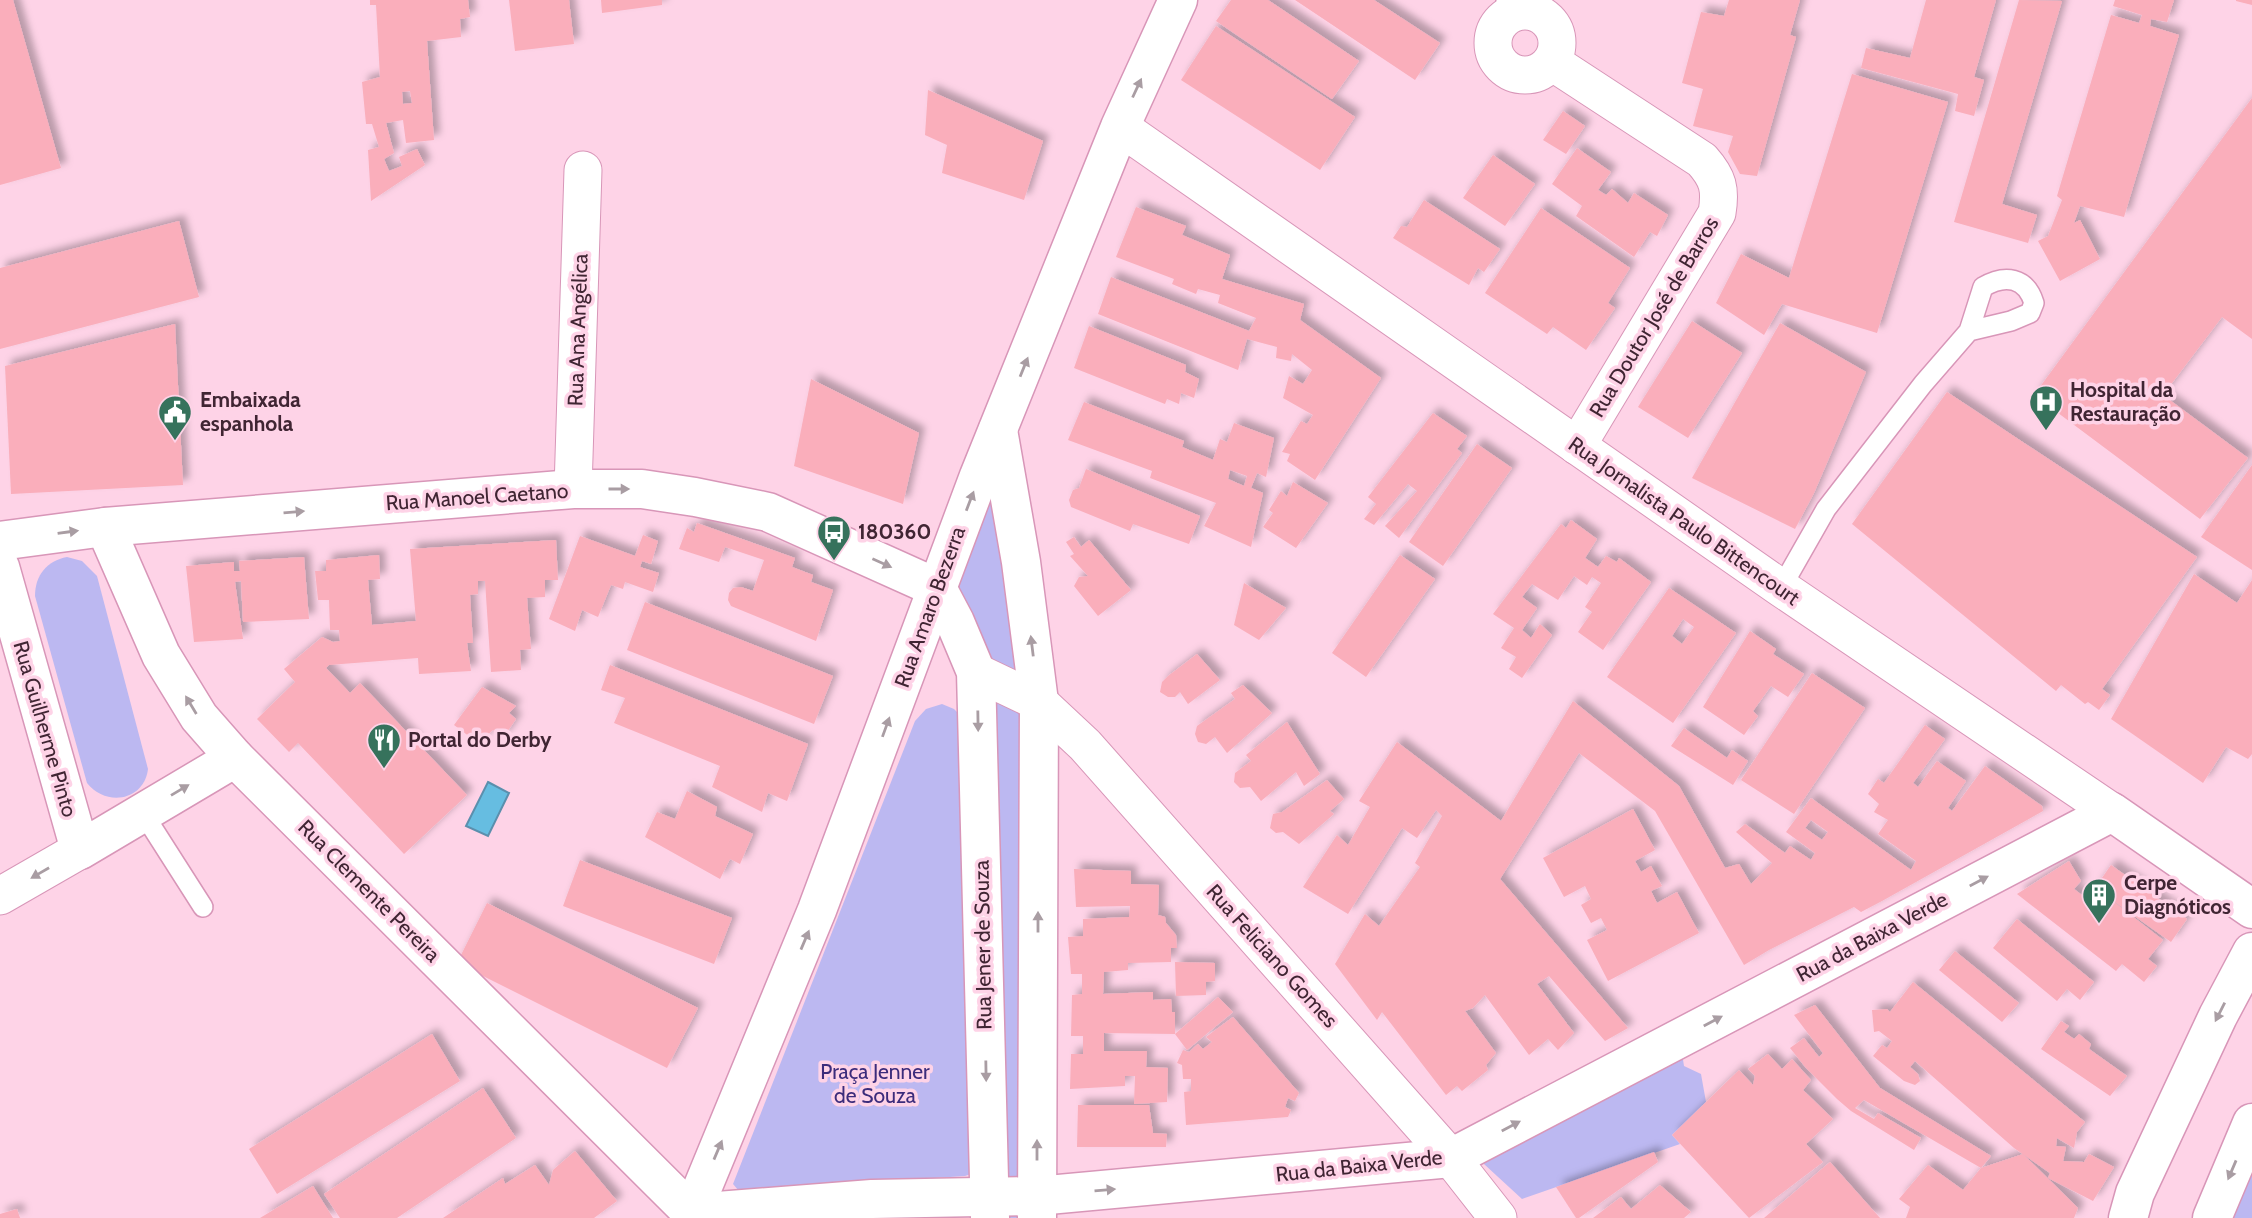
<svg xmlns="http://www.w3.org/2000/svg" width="2252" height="1218" font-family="Cabin,sans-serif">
  <defs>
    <filter id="shadow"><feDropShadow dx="6" dy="-6" stdDeviation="3.5" flood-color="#0004"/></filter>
  </defs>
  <rect width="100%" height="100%" fill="#fed3e7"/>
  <g fill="#bcb8f1">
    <path d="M980 483 1016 492 1037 1218H990L979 667 940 591Z"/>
    <path d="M67 557 82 561 97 576 148 769C144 801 106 807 87 783L35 596C35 575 47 561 67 557Z"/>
    <path d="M942 704 954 709 960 715 971 1174 965 1176 739 1191 733 1184 915 721 926 709Z"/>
    <path d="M1681 1047 1684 1066 1701 1074 1706 1102 1672 1135 1680 1144 1522 1199 1472 1153Z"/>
    <path d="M2252 1123V1218H2212Z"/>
  </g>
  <path fill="#66bde1" stroke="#5b8fad" stroke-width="2" d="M488 782 509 793 488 836 466 826Z"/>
  <g fill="#faaebb" fill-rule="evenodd" filter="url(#shadow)">
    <path d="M0 0H13L61 168 0 185Z"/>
    <path d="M370 0H468L470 17 460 19 461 37 427 41 434 140 406 143 403 120 386 123 394 153 384 159 389 171 402 166 399 157 417 149 425 165 371 201 368 150 379 147 372 124H366L362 82 380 77 376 5H370ZM410 91 412 103 403 104 402 92Z"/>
    <path d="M509 0H569L574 44 515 51Z"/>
    <path d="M601 0H662V5L602 13Z"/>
    <path d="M1231 0H1268L1359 61 1332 99 1216 21Z"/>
    <path d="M1295 0H1374L1440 43 1415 80Z"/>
    <path d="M1729 0H1800L1790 35 1796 37 1757 176 1740 174 1728 152 1733 136 1693 126 1703 89 1682 83 1701 12 1724 16Z"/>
    <path d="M1926 0H1996L1974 77 1984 80 1974 116 1955 111 1958 94 1861 68 1866 48 1910 58Z"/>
    <path d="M2019 0 2062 1 2002 204 2037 215 2028 243 1954 222Z"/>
    <path d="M2115 0H2174L2167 22 2151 19 2150 26 2179 35 2124 217 2080 206 2074 223 2080 220 2100 259 2060 281 2038 241 2048 236 2062 200 2057 196 2111 15 2139 23 2142 15 2113 6Z"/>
    <path d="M2236 0H2252V5L2236 1Z"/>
    <path d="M1216 26 1355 117 1320 170 1181 80Z"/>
    <path d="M1852 74 1948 102 1877 333 1782 304 1764 335 1716 303 1741 254 1789 278Z"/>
    <path d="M928 90 1043 141 1024 200 942 173 947 145 925 135Z"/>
    <path d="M2252 98V339L2222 317 2163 395 2248 458 2200 519 2034 395Z"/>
    <path d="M1563 111 1585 126 1566 154 1543 140Z"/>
    <path d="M1577 148 1611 172 1598 190 1606 195 1612 189 1628 203 1634 193 1668 215 1657 236 1650 232 1634 257 1576 216 1582 206 1552 184Z"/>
    <path d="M1493 155 1535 184 1505 226 1463 198Z"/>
    <path d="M1424 200 1500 249 1484 272 1478 268 1469 285 1393 238 1401 226 1407 227Z"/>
    <path d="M1136 207 1186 226 1182 235 1230 255 1222 279 1304 304 1300 320 1381 378 1315 480 1287 461 1290 454 1282 452 1301 421 1307 424 1313 415 1283 398 1289 376 1303 384 1312 370 1292 354 1291 361 1276 358 1277 347 1247 339 1238 370 1098 314 1111 277 1249 331 1256 318 1218 303 1220 295 1198 289 1196 294 1172 284 1174 279 1116 257Z"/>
    <path d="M1541 208 1630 268 1608 303 1615 308 1586 350 1553 327 1547 334 1485 293Z"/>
    <path d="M179 221 199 297 0 349V268Z"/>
    <path d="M1692 321 1742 353 1688 438 1638 407Z"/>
    <path d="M1780 323 1866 372 1814 493 1795 529 1692 478Z"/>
    <path d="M175 324 183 485 11 494 5 366Z"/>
    <path d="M1089 326 1186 365 1185 372 1199 379 1194 398 1181 393 1179 404 1167 399 1165 404 1074 368Z"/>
    <path d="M811 379 919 433 903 504 794 466Z"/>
    <path d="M1947 392 2197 557 2102 689 2110 695 2099 710 2088 702 2085 704 2061 685 2056 691 1852 524Z"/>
    <path d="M1084 402 1184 441 1182 447 1213 460 1220 439 1227 442 1234 423 1274 438 1266 477 1257 473 1251 488 1263 493 1251 547 1204 526 1216 503 1150 478 1152 471 1068 440ZM1230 470 1247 476 1244 486 1228 479Z"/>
    <path d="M1433 413 1467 436 1457 449 1462 453 1399 538 1385 526 1417 491 1408 484 1374 525 1364 519 1376 504 1368 497Z"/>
    <path d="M1477 444 1512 468 1443 566 1409 542Z"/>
    <path d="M2252 465V570L2201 537Z"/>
    <path d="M1086 469 1200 516 1189 544 1133 524 1130 531 1071 507 1069 500 1073 490 1079 488Z"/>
    <path d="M1293 482 1328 503 1296 548 1263 527 1273 513 1269 510 1281 491 1287 496Z"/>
    <path d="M1571 520 1597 539 1585 558 1598 567 1606 556 1617 562 1619 558 1651 582 1603 650 1578 632 1592 612 1585 607 1601 583 1592 577 1587 585 1574 576 1558 600 1532 584 1522 597 1537 608 1522 630 1531 638 1540 624 1552 635 1522 678 1509 669 1516 657 1501 648 1514 628 1493 614 1561 524 1566 528Z"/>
    <path d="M697 523 795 558 792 567 813 575 811 582 833 590 816 641 731 606 728 600 729 593 733 588 741 587 753 591 764 560 725 547 719 562 679 549 687 528 694 532Z"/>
    <path d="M643 535 658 541 651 564 642 561 640 567 659 573 653 592 625 582 623 589 611 585 598 617 582 610 575 631 549 619 580 536 635 556Z"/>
    <path d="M1074 537 1081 547 1089 540 1131 590 1098 616 1074 586 1079 577 1088 576 1070 556 1074 554 1066 542Z"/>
    <path d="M556 540 558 580H545V597L527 598 531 649 520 650 521 670 491 672 485 581H478V594L470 595 473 643H467L471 671 419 674 418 658 329 665 326 668 350 693 360 683 467 795 404 854 298 743 289 752 257 719 295 682 284 669 322 637 333 642 340 641 339 630H330L329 600H318L315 571H326V560L379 555 380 579 368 580 372 625 416 621 410 549Z"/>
    <path d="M1400 555 1435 579 1366 677 1332 653Z"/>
    <path d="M304 557 309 619 243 622 241 581 235 582 243 639 194 642 186 566 234 562V571H240L239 561Z"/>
    <path d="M2194 574 2237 603 2252 580V754L2248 759 2226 747 2203 783 2111 719Z"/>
    <path d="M1244 583 1286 608 1259 640 1234 625Z"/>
    <path d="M1669 588 1736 633 1673 723 1607 677ZM1683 619 1694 627 1682 644 1672 636Z"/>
    <path d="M645 602 833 676 814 724 627 650Z"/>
    <path d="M1750 631 1776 649 1773 654 1804 674 1788 697 1771 686 1753 711 1758 716 1744 735 1703 707Z"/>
    <path d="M1197 654 1220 680 1188 704 1180 692 1175 697H1168L1160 692 1162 682 1168 676Z"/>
    <path d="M610 665 808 744 787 801 768 793 762 812 712 787 720 766 614 723 625 698 601 690Z"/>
    <path d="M1812 673 1865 708 1794 814 1741 780Z"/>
    <path d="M1243 685 1272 713 1227 753 1215 737 1206 744 1198 742 1195 734 1197 726 1235 699 1231 693Z"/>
    <path d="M482 687 516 706 509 713 516 719 503 738 493 730 478 743 454 725Z"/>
    <path d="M1573 701 1679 786 1725 868 1739 864 1751 884 1772 863 1736 832 1745 824 1785 853 1790 846 1811 860 1815 853 1786 832 1811 798 1911 870 1916 861 1878 834 1888 820 1874 812 1879 804 1868 794 1878 779 1884 783 1925 725 1945 739 1913 783 1918 787 1937 761 1966 781 1948 808 1952 811 1985 766 2042 806 2043 811 1882 901 1861 912 1854 907 1769 950 1744 965 1655 811 1579 753 1500 879 1628 1028 1605 1041 1549 976 1537 984 1574 1033 1558 1050 1548 1039 1529 1055 1485 995 1473 1008 1465 1011 1496 1053 1486 1065 1488 1070 1462 1091 1457 1086 1446 1095 1382 1012 1377 1020 1335 964 1365 914 1379 926 1420 867 1415 863 1442 816 1436 810 1417 838 1402 828 1348 914 1303 887 1337 835 1348 845 1370 807 1359 801 1397 742 1501 821ZM1811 820 1828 832 1822 840 1805 828Z"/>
    <path d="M1287 722 1320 774 1304 786 1296 772 1261 801 1250 787 1240 788 1234 782 1235 773 1251 761 1246 755Z"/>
    <path d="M1684 728 1727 758 1732 750 1748 761 1733 785 1671 746Z"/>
    <path d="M1327 780 1344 799 1330 811 1334 814 1299 844 1283 832 1276 833 1270 828 1273 814 1282 812Z"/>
    <path d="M687 791 717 807 715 816 753 834 740 864 730 859 720 879 645 837 657 812 675 819Z"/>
    <path d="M1633 809 1655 850 1635 861 1641 872 1651 866 1662 886 1651 891 1657 903 1677 892 1699 933 1608 981 1587 940 1607 930 1601 918 1591 923 1581 905 1591 899 1585 886 1564 897 1543 858Z"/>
    <path d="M580 860 732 918 714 964 563 906Z"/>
    <path d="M2069 861 2081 881 2074 889 2100 909 2109 898 2163 940 2148 959 2157 966 2144 982 2122 964 2116 971 2017 894Z"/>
    <path d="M2111 865 2187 919 2171 942 2095 888Z"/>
    <path d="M1074 869 1131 871V884L1159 885 1158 915 1165 917 1166 923 1176 935 1177 948H1171V962L1128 963V970L1104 972 1103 994 1153 992V1000L1171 999 1172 1012H1175V1034L1104 1033V1051H1147L1146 1067 1168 1068 1167 1102 1134 1104 1135 1076H1125V1086L1070 1089 1071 1054H1083V1036H1071L1072 995 1082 994V974H1071L1068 937 1083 936V919L1129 917 1130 906 1076 907Z"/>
    <path d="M487 903 698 1008 667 1068 457 963Z"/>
    <path d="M2017 919 2094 982 2080 1000 2067 989 2057 1001 1993 948Z"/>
    <path d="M1955 951 2019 1003 2002 1022 1939 970Z"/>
    <path d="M1175 962 1215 963V981L1206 982V995L1176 996Z"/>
    <path d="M1913 982 2085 1122 2077 1132 2074 1148 2057 1138 2056 1146 2066 1147 2063 1161 2084 1162 2089 1154 2114 1167 2093 1201 2048 1178 2050 1173 2014 1148 1915 1061 1910 1067 1918 1074 1920 1081 1915 1085 1904 1081 1873 1056 1882 1045 1887 1048 1892 1041 1879 1031 1874 1032 1872 1010 1887 1009 1890 1012Z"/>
    <path d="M1218 997 1233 1012 1187 1050 1175 1034Z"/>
    <path d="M1815 1005 1880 1088 1991 1156 1981 1168 2023 1154 2078 1208 2074 1218H1906L1910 1207 1899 1199 1928 1165 1963 1190 1981 1168 1864 1100 1855 1108 1874 1119 1878 1113 1921 1138 1914 1150 1851 1111 1837 1099 1806 1068 1790 1048 1804 1038 1819 1057 1823 1053 1794 1015Z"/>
    <path d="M1233 1017 1299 1093 1295 1101 1288 1098 1285 1107 1291 1110 1288 1117 1186 1125 1184 1092 1191 1091V1079H1183L1182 1065 1177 1063 1183 1050 1189 1052 1198 1044 1203 1049 1212 1042 1206 1037Z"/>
    <path d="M2061 1021 2069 1026 2064 1032 2074 1039 2079 1034 2091 1044 2089 1049 2127 1076 2110 1096 2041 1049Z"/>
    <path d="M432 1034 460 1081 277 1194 249 1149Z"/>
    <path d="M1768 1054 1782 1069 1792 1059 1811 1080 1803 1090 1833 1119 1806 1144 1823 1162 1749 1218 1672 1135 1739 1070 1753 1085 1755 1076 1748 1069Z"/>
    <path d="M483 1088 516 1138 397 1218H340L324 1194Z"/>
    <path d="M1078 1105H1149L1153 1133 1167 1134 1166 1147H1077Z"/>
    <path d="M575 1151 617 1201 594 1218H443L503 1178 505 1184 535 1165 549 1185 553 1170Z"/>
    <path d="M1654 1152 1658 1162 1579 1218H1576L1556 1187Z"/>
    <path d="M1830 1162 1880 1218H1764Z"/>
    <path d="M1660 1185 1691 1212 1684 1218H1593L1621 1197 1631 1209Z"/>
    <path d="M313 1186 333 1218H260Z"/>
    <path d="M17 1209 20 1218H0V1214Z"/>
  </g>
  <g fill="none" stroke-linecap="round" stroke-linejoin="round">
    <g stroke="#d896b8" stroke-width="22">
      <g id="service">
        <path d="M1506 0 1515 12"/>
        <path d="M1781 588 1826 509 1923 384 1969 331 1983 287C2005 274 2026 277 2034 303L2030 313 2011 321 1969 331"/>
        <path d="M143 813 203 907"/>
      </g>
    </g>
    <g stroke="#d896b8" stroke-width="39">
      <g id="minor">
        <circle cx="1525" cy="43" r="32"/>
        <path d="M1552 62 1702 160C1718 178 1721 189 1717 213L1577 446"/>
        <path d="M1120 127 1781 588 2112 812"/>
        <path d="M573 489 583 170"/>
        <path d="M976 672 1039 702 1085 745 1451 1158 1498 1218"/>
        <path d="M0 896 80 850"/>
      </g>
    </g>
    <g stroke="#d896b8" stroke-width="41">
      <g id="tertiary">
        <path d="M998 430 1021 562 1039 702 1037 1218"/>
        <path d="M105 527 161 655 199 717 235 758 692 1213"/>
        <path d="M0 541 105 527 573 489H642L695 497 768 512 937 588"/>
        <path d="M0 567 80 850 235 758"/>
        <path d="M937 588 955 622 976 672 990 1218"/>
        <path d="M692 1213 872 1199 1037 1196 1451 1158 2112 812 2252 909"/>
        <path d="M692 1213 817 910 979 476 1120 127 1178 0"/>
      </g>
    </g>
    <g stroke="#d896b8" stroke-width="41">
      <path id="secondary" d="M2128 1218 2135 1193 2218 1016 2252 952"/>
    </g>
    <g stroke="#d896b8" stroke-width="41">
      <path id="trunk" d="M2212 1218 2252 1123"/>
    </g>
    <use href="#service" stroke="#fff" stroke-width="19"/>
    <use href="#minor" stroke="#fff" stroke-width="37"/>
    <use href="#tertiary" stroke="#fff" stroke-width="38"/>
    <use href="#secondary" stroke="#fff" stroke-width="38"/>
    <use href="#trunk" stroke="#fff" stroke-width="38"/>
  </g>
  <defs><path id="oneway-solid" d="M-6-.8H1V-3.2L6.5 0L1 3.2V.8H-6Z" transform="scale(1.75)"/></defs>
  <g fill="#a99da3">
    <use href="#oneway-solid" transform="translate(1137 88) rotate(-65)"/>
    <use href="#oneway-solid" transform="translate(1024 367) rotate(-68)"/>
    <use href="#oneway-solid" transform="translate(619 489)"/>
    <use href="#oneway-solid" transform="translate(970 501) rotate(-69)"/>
    <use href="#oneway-solid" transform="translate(294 512) rotate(-5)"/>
    <use href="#oneway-solid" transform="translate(68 532) rotate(-8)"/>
    <use href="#oneway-solid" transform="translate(882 563) rotate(24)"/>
    <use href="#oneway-solid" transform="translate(1032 646) rotate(-97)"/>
    <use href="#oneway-solid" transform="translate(191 705) rotate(-121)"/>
    <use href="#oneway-solid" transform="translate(978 721) rotate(89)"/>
    <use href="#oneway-solid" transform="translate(886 727) rotate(-70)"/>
    <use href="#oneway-solid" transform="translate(180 790) rotate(-31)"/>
    <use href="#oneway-solid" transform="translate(40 873) rotate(150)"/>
    <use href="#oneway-solid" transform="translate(1979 881) rotate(-28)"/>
    <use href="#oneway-solid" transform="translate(1038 922) rotate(-90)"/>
    <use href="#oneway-solid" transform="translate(805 940) rotate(-67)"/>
    <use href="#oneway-solid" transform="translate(2220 1012) rotate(117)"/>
    <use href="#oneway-solid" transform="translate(1713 1021) rotate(-28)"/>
    <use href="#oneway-solid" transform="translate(986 1071) rotate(89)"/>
    <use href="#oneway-solid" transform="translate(1511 1126) rotate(-28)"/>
    <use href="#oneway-solid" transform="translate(718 1150) rotate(-67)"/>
    <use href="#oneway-solid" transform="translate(1037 1150) rotate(-90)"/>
    <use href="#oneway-solid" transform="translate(2232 1170) rotate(113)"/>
    <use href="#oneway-solid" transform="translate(1105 1190) rotate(-5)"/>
  </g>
  <defs>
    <g id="hospital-pin" transform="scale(1.75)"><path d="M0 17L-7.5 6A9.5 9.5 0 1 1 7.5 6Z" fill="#36725c" stroke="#fed3e7"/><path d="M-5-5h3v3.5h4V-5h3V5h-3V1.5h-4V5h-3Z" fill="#fff"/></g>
    <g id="civic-pin" transform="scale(1.75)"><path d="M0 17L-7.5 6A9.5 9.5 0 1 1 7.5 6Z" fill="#36725c" stroke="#fed3e7"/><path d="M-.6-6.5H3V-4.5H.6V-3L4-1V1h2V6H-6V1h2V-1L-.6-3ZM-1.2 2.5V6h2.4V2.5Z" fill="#fff"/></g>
    <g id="bus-pin" transform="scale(1.75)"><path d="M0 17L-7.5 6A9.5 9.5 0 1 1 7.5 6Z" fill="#36725c" stroke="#fed3e7"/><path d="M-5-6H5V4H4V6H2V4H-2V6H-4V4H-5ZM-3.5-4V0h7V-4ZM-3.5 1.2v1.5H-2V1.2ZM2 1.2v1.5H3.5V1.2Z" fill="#fff"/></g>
    <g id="restaurant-pin" transform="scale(1.75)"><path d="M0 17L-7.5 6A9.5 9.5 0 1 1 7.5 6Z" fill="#36725c" stroke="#fed3e7"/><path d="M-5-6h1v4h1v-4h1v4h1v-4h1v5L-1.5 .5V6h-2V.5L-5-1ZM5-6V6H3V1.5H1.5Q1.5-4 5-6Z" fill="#fff"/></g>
    <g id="building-pin" transform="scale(1.75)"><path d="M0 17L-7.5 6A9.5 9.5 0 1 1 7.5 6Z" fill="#36725c" stroke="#fed3e7"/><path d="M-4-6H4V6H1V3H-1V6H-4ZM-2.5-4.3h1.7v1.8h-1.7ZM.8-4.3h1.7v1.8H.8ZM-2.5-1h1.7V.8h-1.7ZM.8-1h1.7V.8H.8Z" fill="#fff"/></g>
  </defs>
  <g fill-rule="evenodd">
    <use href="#hospital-pin" x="2046" y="402"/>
    <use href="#civic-pin" x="175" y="412"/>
    <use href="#bus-pin" x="834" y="532"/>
    <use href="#restaurant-pin" x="384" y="740"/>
    <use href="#building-pin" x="2099" y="895"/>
  </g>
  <g text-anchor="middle" stroke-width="7" stroke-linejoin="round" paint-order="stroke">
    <g font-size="21" fill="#402533" stroke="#fed3e7">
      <text transform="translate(1654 317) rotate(-59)" y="7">Rua Doutor José de Barros</text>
      <text transform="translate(578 330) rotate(-88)" y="7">Rua Ana Angélica</text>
      <text transform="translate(477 497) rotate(-4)" y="7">Rua Manoel Caetano</text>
      <text transform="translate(1684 521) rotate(35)" y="7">Rua Jornalista Paulo Bittencourt</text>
      <text transform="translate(930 607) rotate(-70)" y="7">Rua Amaro Bezerra</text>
      <text transform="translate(45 729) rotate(74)" y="7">Rua Guilherme Pinto</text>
      <text transform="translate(369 891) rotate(45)" y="7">Rua Clemente Pereira</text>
      <text transform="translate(1872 937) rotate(-28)" y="7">Rua da Baixa Verde</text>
      <text transform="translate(983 945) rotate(-91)" y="7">Rua Jener de Souza</text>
      <text transform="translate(1272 956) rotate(48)" y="7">Rua Feliciano Gomes</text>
      <text transform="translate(1359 1166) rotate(-6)" y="7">Rua da Baixa Verde</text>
    </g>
    <g font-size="21" font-weight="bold" fill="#402533" stroke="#fed3e7" text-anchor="start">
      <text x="2070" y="397">Hospital da<tspan x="2070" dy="24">Restauração</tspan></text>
      <text x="200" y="407">Embaixada<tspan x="200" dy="24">espanhola</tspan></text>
      <text x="858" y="539">180360</text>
      <text x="408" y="747">Portal do Derby</text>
      <text x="2124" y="890">Cerpe<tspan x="2124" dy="24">Diagnóticos</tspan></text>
    </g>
    <g font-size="21" fill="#3c2c7b" stroke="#fed3e7">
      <text x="875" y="1079">Praça Jenner<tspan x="875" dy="24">de Souza</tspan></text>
    </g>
  </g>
</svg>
